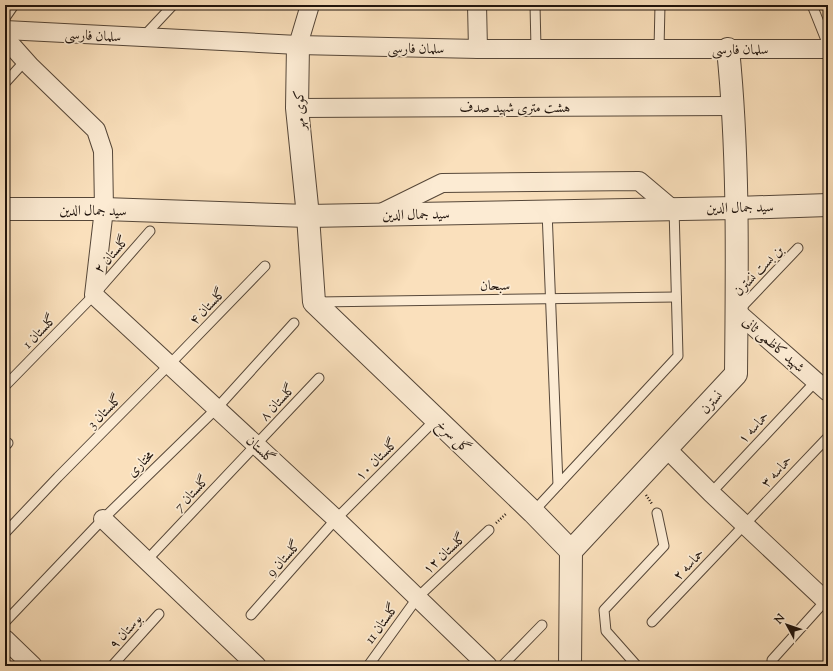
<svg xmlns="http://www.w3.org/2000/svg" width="833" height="671" font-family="'Sorts Mill Goudy',Amiri,serif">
  <rect width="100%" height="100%" fill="#fae0bc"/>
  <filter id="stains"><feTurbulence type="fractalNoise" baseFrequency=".005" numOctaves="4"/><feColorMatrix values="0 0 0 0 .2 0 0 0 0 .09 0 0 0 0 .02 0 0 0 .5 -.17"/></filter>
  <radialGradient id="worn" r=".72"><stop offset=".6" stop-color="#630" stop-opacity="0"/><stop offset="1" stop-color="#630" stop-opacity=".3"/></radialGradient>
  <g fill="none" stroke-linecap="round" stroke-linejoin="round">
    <g stroke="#564739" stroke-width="11">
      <g id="service">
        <path d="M535 5 536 48"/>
        <path d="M812 5 828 45"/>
        <path d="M5 18 14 5"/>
        <path d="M144 36 173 5"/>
        <path d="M659 49 660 5"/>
        <path d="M5 83 25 61"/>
        <path d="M547 211 558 485"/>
        <path d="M317 302 676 297"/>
        <path d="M739 310 798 248"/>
        <path d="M5 386 94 295 150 231"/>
        <path d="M5 446 8 443"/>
        <path d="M711 493 816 381"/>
        <path d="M533 512 678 356 674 208"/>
        <path d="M5 533 58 477 169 365 265 266"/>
        <path d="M147 560 319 378"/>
        <path d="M251 615 336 519 436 419"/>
        <path d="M5 622 103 519 217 408 294 323"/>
        <path d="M652 622 828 437"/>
        <path d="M112 666 159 614"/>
        <path d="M368 666 418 597 489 530"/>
        <path d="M502 666 542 625"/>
        <path d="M637 666 606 631 604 610 664 546 657 513"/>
        <path d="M772 666V660L827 599"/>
      </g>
    </g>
    <g stroke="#564739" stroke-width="20">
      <g id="minor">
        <path d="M477 5 478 49"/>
        <path d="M5 30 298 45 478 49H828"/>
        <path d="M5 38 30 66 96 130 103 151 104 209 94 295 336 519 488 666"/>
        <path d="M298 45 310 5"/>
        <path d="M297 108 734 106"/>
        <path d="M379 214 442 183 639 181 671 208"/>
        <path d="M737 312 828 392"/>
        <path d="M667 449 711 493 828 603"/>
        <path d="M103 519 257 666"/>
        <path d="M5 639 33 666"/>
      </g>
    </g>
    <g stroke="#564739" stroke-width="24">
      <g id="tertiary">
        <path d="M298 45 297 108 308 216 314 302 533 512 571 551 570 666"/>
        <path d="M5 209H104L308 216 736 208 828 205"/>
        <path d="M571 551 736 374C737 266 739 157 728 49"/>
      </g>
    </g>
    <g stroke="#20140d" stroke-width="2.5" stroke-dasharray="1 2" stroke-linecap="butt">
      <path d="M646 495 652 504"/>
      <path d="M496 523 507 513"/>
    </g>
    <use href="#service" stroke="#fcebd3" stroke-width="9"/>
    <use href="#minor" stroke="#fcebd3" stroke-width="18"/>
    <use href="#tertiary" stroke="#fcebd3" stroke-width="22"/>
  </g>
  <g text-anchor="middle" stroke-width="3.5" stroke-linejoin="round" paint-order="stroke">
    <g font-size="14" fill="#20140d" stroke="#fcebd3">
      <text transform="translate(93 35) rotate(3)" y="5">سلمان فارسی</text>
      <text transform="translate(416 48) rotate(1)" y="5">سلمان فارسی</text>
      <text x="740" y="54">سلمان فارسی</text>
      <text x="515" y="112">هشت متری شهید صدف</text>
      <text transform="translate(299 110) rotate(-92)" y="5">کوی مهر</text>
      <text transform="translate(740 207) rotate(-1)" y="5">سید جمال الدین</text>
      <text transform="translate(93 210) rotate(1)" y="5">سید جمال الدین</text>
      <text transform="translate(416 214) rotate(-1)" y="5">سید جمال الدین</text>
      <text transform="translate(111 254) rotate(-49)" y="5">گلستان ۲</text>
      <text transform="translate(758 270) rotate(-46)" y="5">بن بست نسترن</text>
      <text transform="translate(495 285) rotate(-1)" y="5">سبحان</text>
      <text transform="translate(207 306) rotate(-46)" y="5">گلستان ۴</text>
      <text transform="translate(39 331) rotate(-46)" y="5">گلستان 1</text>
      <text transform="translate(774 344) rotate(41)" y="5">شهید کاظمی ثانی</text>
      <text transform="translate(277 402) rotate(-47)" y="5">گلستان ۸</text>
      <text transform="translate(711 402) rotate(-47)" y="5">نسترن</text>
      <text transform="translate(104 411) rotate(-45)" y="5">گلستان 3</text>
      <text transform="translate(753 427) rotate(-47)" y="5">حماسه ۱</text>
      <text transform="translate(454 436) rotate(44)" y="5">گل سرخ</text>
      <text transform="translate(261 449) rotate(43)" y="5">گلستان</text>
      <text transform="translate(376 459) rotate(-45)" y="5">گلستان ۱۰</text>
      <text transform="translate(140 463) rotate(-44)" y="5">مختاری</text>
      <text transform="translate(776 471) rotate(-47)" y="5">حماسه ۳</text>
      <text transform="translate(191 493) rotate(-47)" y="5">گلستان 7</text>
      <text transform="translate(444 553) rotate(-43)" y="5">گلستان ۱۲</text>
      <text transform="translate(283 558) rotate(-48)" y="5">گلستان 9</text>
      <text transform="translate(688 564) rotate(-46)" y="5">حماسه ۲</text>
      <text transform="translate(381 623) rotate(-54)" y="5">گلستان 11</text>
      <text transform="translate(125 631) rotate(-48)" y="5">بوستان ۹</text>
    </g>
  </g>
  <rect width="833" height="671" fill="none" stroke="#fae0bc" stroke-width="20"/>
  <rect x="6" y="6" width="821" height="659" fill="none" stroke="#20140d" stroke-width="2"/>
  <rect x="10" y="10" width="813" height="651" fill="none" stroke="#20140d"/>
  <g transform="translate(787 625) rotate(310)" stroke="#fcebd3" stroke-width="3" paint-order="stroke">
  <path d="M0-3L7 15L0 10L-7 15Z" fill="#20140d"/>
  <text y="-6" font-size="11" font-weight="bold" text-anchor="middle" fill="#20140d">N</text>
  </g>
  <rect width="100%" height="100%" filter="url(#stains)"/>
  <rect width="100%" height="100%" fill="url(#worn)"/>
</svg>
